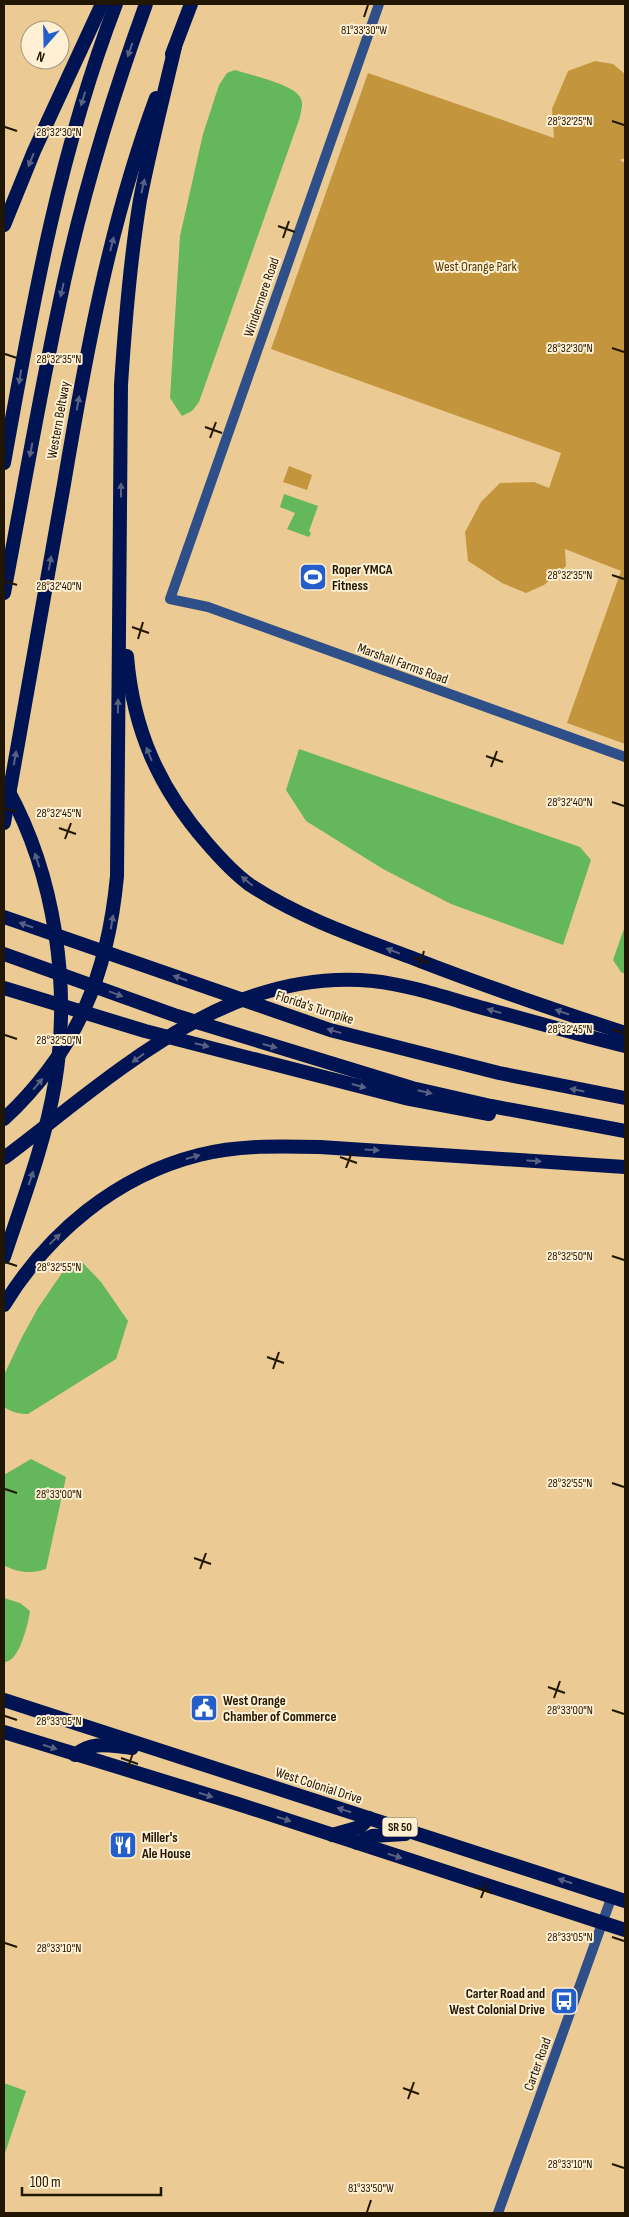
<svg xmlns="http://www.w3.org/2000/svg" width="629" height="2217" viewBox="0 0 629 2217" font-family="'Sofia Sans Condensed',sans-serif">
<style>
.green{fill:#c3963e}
.water{fill:#65b75b}
.lines{fill:none;stroke-linecap:round;stroke-linejoin:round}
.secondary{stroke:#2f4f88;stroke-width:10}
.highway{stroke:#001454;stroke-width:14}
.oneway{fill:#596180}
.ticks{fill:none;stroke:#211601;stroke-width:2}
.labels{text-anchor:middle;stroke-width:4;stroke-linejoin:round;paint-order:stroke}
.shield{fill:#ffefd3;stroke:#645740;stroke-width:1}
.shield-label{font-size:12px;font-weight:bold;fill:#211601}
.park-label{font-size:14px;fill:#503903;stroke:#ffefd3}
.street-label{font-size:14px;fill:#211601;stroke:#ffefd3}
.poi-label{font-size:14px;font-weight:bold;fill:#211601;stroke:#ffefd3;text-anchor:start}
.ticks-label{font-size:12px;text-anchor:middle;fill:#211601;stroke:#ffefd3;stroke-width:4;stroke-linejoin:round;paint-order:stroke}
</style>
<rect width="100%" height="100%" fill="#ebcb93"/>
<g class="green">
<polygon points="595,61 613,64 625,74 625,158 620,160 625,163 625,744 567,723 621,571 565,549 566,566 544,585 526,593 502,583 468,561 465,532 481,502 500,483 534,482 549,488 561,453 271,349 368,73 554,138 552,109 568,71"/>
<polygon points="289,466 312,475 307,490 283,482"/>
</g>
<g class="water">
<path d="M235,70C250,75 293,84 300,97C304,103 301,110 300,117L199,402L192,411L182,416L170,398L180,236L203,134L219,85L227,73Z"/>
<polygon points="284,494 318,506 309,531 311,533 309,537 287,529 295,513 280,507"/>
<polygon points="299,749 580,847 591,860 563,945 451,904 383,869 306,821 286,790"/>
<polygon points="625,926 625,974 621,972 613,960"/>
<path d="M81,1261L101,1282L128,1321L116,1359L28,1414C18,1414 12,1412 4,1407V1375L22,1337L38,1308L62,1273Z"/>
<path d="M31,1459L66,1477L46,1569C33,1574 16,1573 4,1565V1475Z"/>
<path d="M4,1598L20,1603L30,1611C28,1624 19,1663 4,1662Z"/>
<polygon points="4,2083 26,2091 4,2156"/>
</g>
<g class="lines">
<g class="secondary">
<polyline points="379,4 170,599 208,607 625,757"/>
<polyline points="498,2213 612,1896"/>
</g>
<g class="highway">
<polyline points="172,54 191,4"/>
<polyline points="4,225 34,151 102,4"/>
<path d="M4,463C32,307 59,152 116,4"/>
<path d="M4,593C22,499 38,404 58,310C79,206 110,103 146,4"/>
<path d="M127,656C133,730 159,788 207,843C219,857 235,874 250,885C300,918 359,938 415,959C484,986 555,1010 625,1033"/>
<path d="M4,823C24,710 44,597 64,484C86,353 110,222 156,98"/>
<polyline points="4,917 330,1030 499,1073 625,1098"/>
<polyline points="4,954 177,1016 412,1088 491,1106 625,1131"/>
<polyline points="4,988 145,1031 405,1098 489,1114"/>
<path d="M4,1119C77,1051 108,974 117,876L121,385C125,323 130,261 140,200C150,149 163,98 175,47"/>
<path d="M4,1158C112,1077 226,966 373,981C409,985 444,997 479,1007C528,1020 576,1034 625,1046"/>
<path d="M4,1257C23,1200 45,1143 55,1083C71,986 55,876 8,790"/>
<path d="M4,1305C48,1233 116,1176 199,1155C239,1145 279,1146 320,1147L625,1167"/>
<polyline points="4,1700 625,1901"/>
<polyline points="4,1732 238,1804 625,1930"/>
<path d="M75,1755C93,1740 110,1746 132,1748"/>
<polyline points="332,1835 360,1827 369,1818"/>
<polyline points="357,1843 372,1836 405,1834"/>
</g>
</g>
<defs><path id="oneway-solid" d="M-6-.8H1V-3.2L6.5 0L1 3.2V.8H-6Z" transform="scale(1.25)"/></defs>
<g class="oneway">
<use href="#oneway-solid" transform="translate(130 50) rotate(109)"/>
<use href="#oneway-solid" transform="translate(83 99) rotate(107)"/>
<use href="#oneway-solid" transform="translate(31 160) rotate(112)"/>
<use href="#oneway-solid" transform="translate(143 186) rotate(-77)"/>
<use href="#oneway-solid" transform="translate(112 244) rotate(-76)"/>
<use href="#oneway-solid" transform="translate(62 290) rotate(103)"/>
<use href="#oneway-solid" transform="translate(20 377) rotate(100)"/>
<use href="#oneway-solid" transform="translate(78 403) rotate(-80)"/>
<use href="#oneway-solid" transform="translate(31 450) rotate(101)"/>
<use href="#oneway-solid" transform="translate(121 490) rotate(-90)"/>
<use href="#oneway-solid" transform="translate(50 563) rotate(-80)"/>
<use href="#oneway-solid" transform="translate(118 706) rotate(-89)"/>
<use href="#oneway-solid" transform="translate(149 754) rotate(-112)"/>
<use href="#oneway-solid" transform="translate(15 758) rotate(-80)"/>
<use href="#oneway-solid" transform="translate(37 860) rotate(-108)"/>
<use href="#oneway-solid" transform="translate(247 881) rotate(-141)"/>
<use href="#oneway-solid" transform="translate(112 922) rotate(-80)"/>
<use href="#oneway-solid" transform="translate(26 925) rotate(-161)"/>
<use href="#oneway-solid" transform="translate(393 951) rotate(-159)"/>
<use href="#oneway-solid" transform="translate(180 978) rotate(-161)"/>
<use href="#oneway-solid" transform="translate(116 994) rotate(20)"/>
<use href="#oneway-solid" transform="translate(494 1011) rotate(-164)"/>
<use href="#oneway-solid" transform="translate(562 1012) rotate(-161)"/>
<use href="#oneway-solid" transform="translate(334 1031) rotate(-164)"/>
<use href="#oneway-solid" transform="translate(202 1045) rotate(14)"/>
<use href="#oneway-solid" transform="translate(270 1046) rotate(15)"/>
<use href="#oneway-solid" transform="translate(138 1058) rotate(144)"/>
<use href="#oneway-solid" transform="translate(38 1084) rotate(-49)"/>
<use href="#oneway-solid" transform="translate(359 1086) rotate(15)"/>
<use href="#oneway-solid" transform="translate(577 1090) rotate(-169)"/>
<use href="#oneway-solid" transform="translate(425 1092) rotate(13)"/>
<use href="#oneway-solid" transform="translate(372 1150) rotate(4)"/>
<use href="#oneway-solid" transform="translate(193 1157) rotate(-16)"/>
<use href="#oneway-solid" transform="translate(534 1161) rotate(4)"/>
<use href="#oneway-solid" transform="translate(31 1178) rotate(-71)"/>
<use href="#oneway-solid" transform="translate(55 1239) rotate(-44)"/>
<use href="#oneway-solid" transform="translate(50 1747) rotate(18)"/>
<use href="#oneway-solid" transform="translate(206 1795) rotate(17)"/>
<use href="#oneway-solid" transform="translate(344 1810) rotate(-162)"/>
<use href="#oneway-solid" transform="translate(284 1819) rotate(18)"/>
<use href="#oneway-solid" transform="translate(395 1856) rotate(18)"/>
<use href="#oneway-solid" transform="translate(565 1881) rotate(-162)"/>
</g>
<path class="ticks" d="M364,17L368,5M612,121L624,125M5,127L17,131M278,226L295,232M283,238L289,221M612,348L624,352M5,354L17,358M205,427L222,433M210,438L216,422M612,575L624,579M5,581L17,585M132,627L149,633M138,639L143,622M486,756L503,762M491,767L497,751M612,802L624,806M5,808L17,812M59,828L76,834M65,839L71,823M413,957L430,963M419,968L424,951M612,1029L624,1033M5,1035L17,1039M340,1157L357,1163M346,1168L352,1152M612,1256L624,1260M5,1262L17,1266M267,1357L284,1363M273,1369L279,1352M612,1483L624,1487M5,1489L17,1493M194,1558L211,1564M200,1569L206,1553M548,1687L565,1693M554,1698L560,1681M612,1710L624,1714M5,1716L17,1720M121,1758L138,1764M127,1770L133,1753M475,1887L492,1893M481,1898L487,1882M612,1937L624,1941M5,1943L17,1947M403,2088L419,2094M408,2099L414,2082M612,2164L624,2168M367,2212L371,2200"/>
<defs>
<g id="stadium-square" transform="scale(1.4375)"><rect x="-9" y="-9" width="18" height="18" rx="4" fill="#245ecb" stroke="#ffefd3"/><path d="M0-5a6.5 5 0 1 0 0 10a6.5 5 0 1 0 0-10ZM-3.5-1.8h7v3.6h-7Z" fill="#fff"/></g>
<g id="civic-square" transform="scale(1.4375)"><rect x="-9" y="-9" width="18" height="18" rx="4" fill="#245ecb" stroke="#ffefd3"/><path d="M-.6-6.5H3V-4.5H.6V-3L4-1V1h2V6H-6V1h2V-1L-.6-3ZM-1.2 2.5V6h2.4V2.5Z" fill="#fff"/></g>
<g id="restaurant-square" transform="scale(1.4375)"><rect x="-9" y="-9" width="18" height="18" rx="4" fill="#245ecb" stroke="#ffefd3"/><path d="M-5-6h1v4h1v-4h1v4h1v-4h1v5L-1.5 .5V6h-2V.5L-5-1ZM5-6V6H3V1.5H1.5Q1.5-4 5-6Z" fill="#fff"/></g>
<g id="bus-square" transform="scale(1.4375)"><rect x="-9" y="-9" width="18" height="18" rx="4" fill="#245ecb" stroke="#ffefd3"/><path d="M-5-6H5V4H4V6H2V4H-2V6H-4V4H-5ZM-3.5-4V0h7V-4ZM-3.5 1.2v1.5H-2V1.2ZM2 1.2v1.5H3.5V1.2Z" fill="#fff"/></g>
</defs>
<g fill-rule="evenodd">
<use href="#stadium-square" x="313" y="577"/>
<use href="#civic-square" x="204" y="1708"/>
<use href="#restaurant-square" x="123" y="1845"/>
<use href="#bus-square" x="564" y="2001"/>
</g>
<g class="labels">
<rect class="shield" x="382.5" y="1817.5" width="35" height="19" rx="4"/>
<g class="shield-label">
<text x="400" y="1831">SR 50</text>
</g>
<g class="park-label">
<text x="476" y="271">West Orange Park</text>
</g>
<g class="street-label">
<text transform="translate(261 297) rotate(-71)" y="5">Windermere Road</text>
<text transform="translate(58 420) rotate(-80)" y="5">Western Beltway</text>
<text transform="translate(403 663) rotate(20)" y="5">Marshall Farms Road</text>
<text transform="translate(315 1007) rotate(18)" y="5">Florida's Turnpike</text>
<text transform="translate(319 1785) rotate(18)" y="5">West Colonial Drive</text>
<text transform="translate(537 2064) rotate(-70)" y="5">Carter Road</text>
</g>
<g class="poi-label">
<text x="332" y="574">Roper YMCA<tspan x="332" dy="16">Fitness</tspan></text>
<text x="223" y="1705">West Orange<tspan x="223" dy="16">Chamber of Commerce</tspan></text>
<text x="142" y="1842">Miller's<tspan x="142" dy="16">Ale House</tspan></text>
<text x="545" y="1998" text-anchor="end">Carter Road and<tspan x="545" dy="16">West Colonial Drive</tspan></text>
</g>
</g>
<g class="ticks-label">
<text x="364" y="34">81°33'30"W</text>
<text x="570" y="125">28°32'25"N</text>
<text x="59" y="136">28°32'30"N</text>
<text x="570" y="352">28°32'30"N</text>
<text x="59" y="363">28°32'35"N</text>
<text x="570" y="579">28°32'35"N</text>
<text x="59" y="590">28°32'40"N</text>
<text x="570" y="806">28°32'40"N</text>
<text x="59" y="817">28°32'45"N</text>
<text x="570" y="1033">28°32'45"N</text>
<text x="59" y="1044">28°32'50"N</text>
<text x="570" y="1260">28°32'50"N</text>
<text x="59" y="1271">28°32'55"N</text>
<text x="570" y="1487">28°32'55"N</text>
<text x="59" y="1498">28°33'00"N</text>
<text x="570" y="1714">28°33'00"N</text>
<text x="59" y="1725">28°33'05"N</text>
<text x="570" y="1941">28°33'05"N</text>
<text x="59" y="1952">28°33'10"N</text>
<text x="570" y="2168">28°33'10"N</text>
<text x="371" y="2192">81°33'50"W</text>
</g>
<rect width="629" height="2217" fill="none" stroke="#211601" stroke-width="10"/>
<g transform="translate(45 45) rotate(200)"><circle r="24" fill="#ffefd3" stroke="#a6987f"/>
<path d="M0-4L9 19L0 12L-9 19Z" fill="#245ecb"/>
<text y="-8" font-size="14" font-weight="bold" text-anchor="middle" fill="#211601">N</text>
</g>
<path d="M22 2187v8h139v-8" fill="none" stroke="#211601" stroke-width="2.5"/>
<text x="30" y="2187" font-size="15" fill="#211601" stroke="#ffefd3" stroke-width="4" paint-order="stroke">100 m</text>
</svg>
